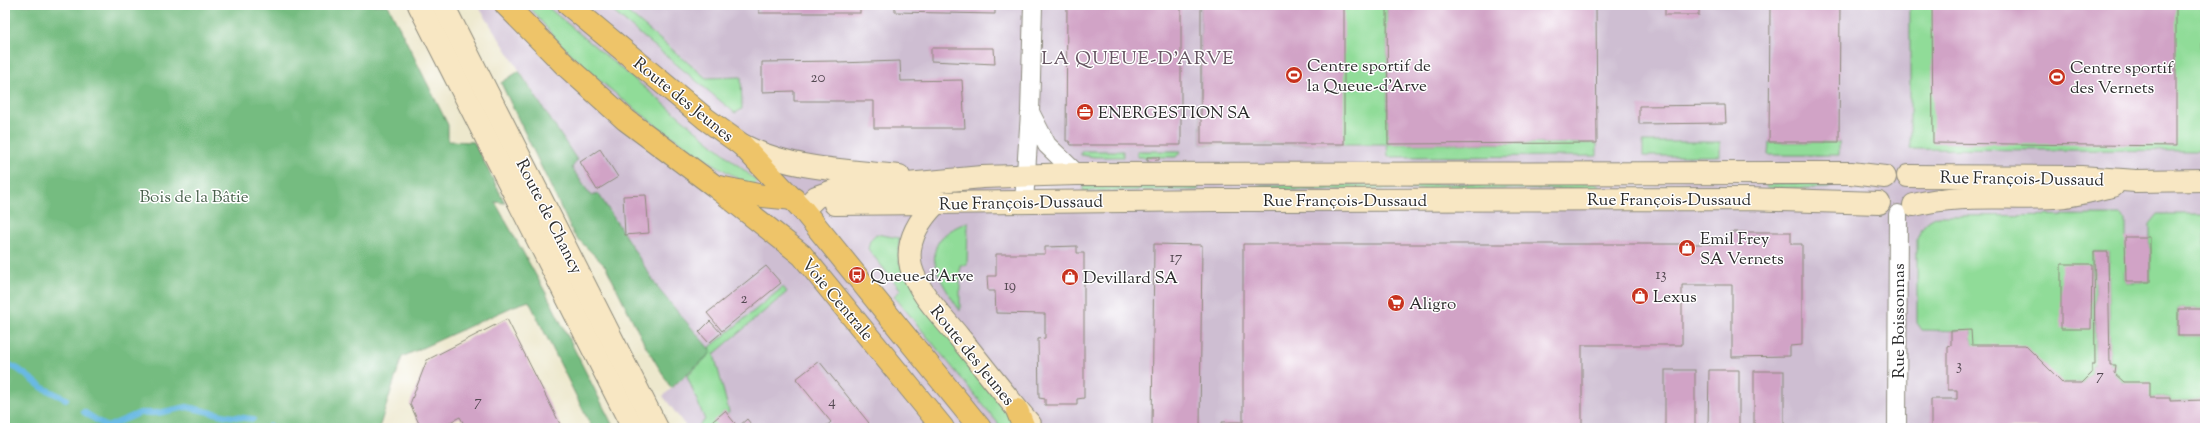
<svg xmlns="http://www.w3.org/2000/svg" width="2210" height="433" viewBox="0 0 2210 433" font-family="'Sorts Mill Goudy',serif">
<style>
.industrial{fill:#cebed2}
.green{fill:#90dc98;stroke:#5e8462}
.forest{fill:#74bc80;stroke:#507456}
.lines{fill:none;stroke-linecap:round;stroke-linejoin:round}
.stream{stroke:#69b9e3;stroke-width:6}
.building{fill:#d1a3c6}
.street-casing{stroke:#8c8a7c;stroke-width:20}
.secondary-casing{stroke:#8c8a7c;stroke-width:24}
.primary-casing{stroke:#8c8a7c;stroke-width:24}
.street{stroke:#fff;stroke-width:18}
.secondary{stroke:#f8e7c3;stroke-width:22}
.primary{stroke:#eec469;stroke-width:22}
.labels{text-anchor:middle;stroke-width:3;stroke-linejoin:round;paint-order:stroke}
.number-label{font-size:15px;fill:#544952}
.poi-label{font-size:17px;fill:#2b2b2b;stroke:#fff;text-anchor:start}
.street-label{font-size:17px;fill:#2b2b2b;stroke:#fff}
.park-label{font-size:17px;fill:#49604c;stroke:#fff}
.quarter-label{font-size:19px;letter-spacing:1px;fill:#655561;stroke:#fff}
</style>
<rect width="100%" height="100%" fill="#fff"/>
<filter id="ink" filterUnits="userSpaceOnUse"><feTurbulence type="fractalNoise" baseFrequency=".025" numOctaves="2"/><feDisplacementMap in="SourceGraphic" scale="8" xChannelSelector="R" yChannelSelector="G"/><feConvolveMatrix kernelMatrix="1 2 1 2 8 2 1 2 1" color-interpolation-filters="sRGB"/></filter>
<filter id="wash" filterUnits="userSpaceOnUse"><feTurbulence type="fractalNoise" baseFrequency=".012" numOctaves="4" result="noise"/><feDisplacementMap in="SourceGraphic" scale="16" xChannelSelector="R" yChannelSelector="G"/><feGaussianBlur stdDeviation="0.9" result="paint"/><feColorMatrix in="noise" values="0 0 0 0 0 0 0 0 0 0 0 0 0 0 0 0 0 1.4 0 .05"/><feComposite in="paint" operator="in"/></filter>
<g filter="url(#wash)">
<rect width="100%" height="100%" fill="#ede8cd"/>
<polygon class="industrial" points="485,5 1201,5 1201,144 1206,145 1388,144 1387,5 1910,5 1910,149 2205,151 2205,428 687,428 663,396 712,352 660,291 598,193 591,196 572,168 577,160 480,9"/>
<g class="green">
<path d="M528,5H545L757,181L753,187C682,147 615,99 557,40C547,29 538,17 528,5Z"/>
<polygon points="605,5 619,5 706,78 741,77 742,109 735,113"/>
<polygon points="1201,5 1387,5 1388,144 1597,143 1597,156 1388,157 1387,144 1201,144"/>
<polygon points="1910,5 2205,5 2205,151 1910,149"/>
<rect x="1643" y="142" width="77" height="14"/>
<polygon points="1769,142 1839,142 1839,155 1768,155"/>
<polygon points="1081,151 1123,151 1123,157 1094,157 1081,155"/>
<polygon points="1137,151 1181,151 1176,157 1137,157"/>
<polygon points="1830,182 1830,188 1767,188 1765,184"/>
<polygon points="1594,183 1598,184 1600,187 1597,189 1258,190 1257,188 1260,185"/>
<polygon points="1198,185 1198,190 1083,191 1083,186"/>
<path d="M2158,214H2205V309H2178V336H2205V400L2170,401V398H2150L2124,382L2114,373L2115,365H2110L2108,252H2094L2095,365H2092V373L2082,383H2063L1972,345L1971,331L1922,330L1917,323V239C1922,227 1925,221 1938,216L2121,215L2126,220V282H2150V224Z"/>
<path d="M968,222L967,265H960V311C937,276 913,242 968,222Z"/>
<polygon points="876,234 899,238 899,262 1003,406 1016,428 1002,428 894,296 901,290 868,249 870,240"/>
<polygon points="783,287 787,292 714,354 729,412 719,428 701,428 699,425 705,420 687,376 712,352 709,348"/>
</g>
<g class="forest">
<polygon points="5,5 388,5 448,125 448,141 474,142 505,203 495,202 547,295 614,428 592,428 529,301 514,306 402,357 379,428 5,428"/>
<polygon points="519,71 577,160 572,168 591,196 598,193 660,291 712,352 671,388 644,343 606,267 574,235 501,83"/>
</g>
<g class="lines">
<g class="stream">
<polyline points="5,363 18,369 43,388 66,399"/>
<polyline points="84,412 107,427 140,413 158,413 187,407 227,416 253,419"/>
<polyline points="270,426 271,428"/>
</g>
</g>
<g id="blocks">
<g class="building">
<rect x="759" y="5" width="101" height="8"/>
<polygon points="895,5 995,5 995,14 895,12"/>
<polygon points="1067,5 1181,5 1181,145 1071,145 1069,141 1066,141"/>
<rect x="1201" y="5" width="143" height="139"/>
<polygon points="1387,5 1596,5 1597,143 1388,144"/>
<rect x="1665" y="5" width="34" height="10"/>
<polygon points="1770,5 1840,5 1839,142 1769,142"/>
<polygon points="1932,5 2176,5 2176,146 1933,143"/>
<rect x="2202" y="36" width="3" height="13"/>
<polygon points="931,48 994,48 995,64 931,61"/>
<polygon points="838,61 838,63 900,61 901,81 962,80 965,128 874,128 874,101 794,101 794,91 762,92 762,62"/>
<polygon points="1725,105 1726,123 1639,124 1639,106"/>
<polygon points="600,149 618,177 597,190 580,162"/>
<polygon points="1147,157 1159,157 1159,160 1147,161"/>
<polygon points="646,195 649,233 625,235 623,196"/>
<polygon points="1730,232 1791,232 1791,244 1802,244 1802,345 1790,346 1790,356 1732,357 1732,285 1682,285 1682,345 1582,345 1582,428 1222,428 1222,422 1243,422 1243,244 1730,244"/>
<polygon points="2125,237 2150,237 2150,282 2126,282"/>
<polygon points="1154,244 1202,245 1200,428 1152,428"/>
<polygon points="1077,246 1077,253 1084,253 1084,398 1077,399 1077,405 1045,405 1045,399 1039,398 1038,339 1045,338 1045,314 996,313 995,291 988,291 987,276 996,276 996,254 1045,254 1045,247"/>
<polygon points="2094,252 2108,252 2110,365 2115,365 2114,373 2124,382 2150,382 2150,398 2170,398 2170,401 2205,400 2205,428 1931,428 1931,399 1957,399 1957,390 1948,390 1948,346 1951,345 1951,331 1971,330 1972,345 2025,345 2063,383 2082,383 2092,373 2092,365 2095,365"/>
<polygon points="2061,264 2092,264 2091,329 2061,329"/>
<polygon points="766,266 781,283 722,331 707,313"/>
<rect x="2178" y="309" width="27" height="27"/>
<polygon points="507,319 562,428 466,428 460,417 438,428 421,428 410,404 427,360"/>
<polygon points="710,321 721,333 709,343 699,332"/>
<polygon points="819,361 869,423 864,428 824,428 831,422 796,379"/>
<rect x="1665" y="370" width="30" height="58"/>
<polygon points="1709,370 1739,370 1739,428 1708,428"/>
<rect x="1754" y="371" width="30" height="57"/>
<polygon points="725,411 738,427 747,419 754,428 719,428 713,421"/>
</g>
</g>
</g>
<g filter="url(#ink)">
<use href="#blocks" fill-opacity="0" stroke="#8c8a7c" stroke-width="1"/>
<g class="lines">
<g class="street-casing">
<g id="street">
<polyline points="1031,114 1047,145 1077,174"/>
<polyline points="1024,202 1030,113 1033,5"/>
<polyline points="1897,428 1898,214"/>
</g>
</g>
<g class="secondary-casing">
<g id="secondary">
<polyline points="419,5 633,428"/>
<polyline points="443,5 657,428"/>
<path d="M742,145C791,170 846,170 899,176"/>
<polyline points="1908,176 2081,177 2136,181 2205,180"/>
<path d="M936,203C919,220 905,242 911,267C918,293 943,317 959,337C983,366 1005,396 1030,424"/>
<polyline points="835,204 1218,200 1747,199 1879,203"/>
<path d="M1914,205C1963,192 2015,201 2065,196C2081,194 2097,189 2113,186"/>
<polyline points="803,210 816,197 833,191 982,177 1077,174 1851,173 1885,177"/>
</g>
</g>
<g class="primary-casing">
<g id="primary">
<polyline points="506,5 565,65 626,120 716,187 802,255 943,428"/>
<polyline points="569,5 706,119 742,145 803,210 980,428"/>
<polyline points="719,187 763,196 794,199"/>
<polyline points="1017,410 1024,428"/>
</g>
</g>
<use href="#street" class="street"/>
<use href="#secondary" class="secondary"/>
<use href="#primary" class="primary"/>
</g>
</g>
<defs>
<g id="stadium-disc" transform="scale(0.9)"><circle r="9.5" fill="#c8321e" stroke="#fff"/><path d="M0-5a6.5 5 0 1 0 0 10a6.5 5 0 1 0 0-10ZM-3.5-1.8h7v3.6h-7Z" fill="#fff"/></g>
<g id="office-disc" transform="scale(0.9)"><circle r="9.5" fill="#c8321e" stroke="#fff"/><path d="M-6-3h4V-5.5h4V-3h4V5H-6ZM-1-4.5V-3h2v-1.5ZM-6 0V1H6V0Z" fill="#fff"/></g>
<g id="shop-disc" transform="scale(0.9)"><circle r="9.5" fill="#c8321e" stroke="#fff"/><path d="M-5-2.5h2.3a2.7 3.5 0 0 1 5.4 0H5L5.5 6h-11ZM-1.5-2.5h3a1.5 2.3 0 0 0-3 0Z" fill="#fff"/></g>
<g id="bus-disc" transform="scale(0.9)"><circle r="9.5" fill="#c8321e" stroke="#fff"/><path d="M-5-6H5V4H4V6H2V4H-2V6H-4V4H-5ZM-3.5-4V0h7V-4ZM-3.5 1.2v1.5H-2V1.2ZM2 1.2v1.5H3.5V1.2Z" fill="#fff"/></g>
<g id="supermarket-disc" transform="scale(0.9)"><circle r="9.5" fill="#c8321e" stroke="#fff"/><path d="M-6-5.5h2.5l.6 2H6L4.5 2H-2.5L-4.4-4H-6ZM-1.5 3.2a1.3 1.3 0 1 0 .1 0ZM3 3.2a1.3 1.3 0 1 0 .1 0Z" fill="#fff"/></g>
</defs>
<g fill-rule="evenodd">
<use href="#stadium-disc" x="1294" y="75"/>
<use href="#stadium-disc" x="2057" y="77"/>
<use href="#office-disc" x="1085" y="112"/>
<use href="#shop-disc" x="1687" y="248"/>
<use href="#bus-disc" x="857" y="275"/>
<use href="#shop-disc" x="1070" y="277"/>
<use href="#shop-disc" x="1640" y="296"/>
<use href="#supermarket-disc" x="1396" y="303"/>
</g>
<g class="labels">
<g class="number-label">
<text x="818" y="82">20</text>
<text x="1176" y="262">17</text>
<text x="1661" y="279">13</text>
<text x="1010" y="290">19</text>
<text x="744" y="303">2</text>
<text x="1959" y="370">3</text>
<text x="2100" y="380">7</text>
<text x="478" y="406">7</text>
<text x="832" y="406">4</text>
</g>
<g class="poi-label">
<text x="1307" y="71">Centre sportif de<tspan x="1307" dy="20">la Queue-d'Arve</tspan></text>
<text x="2070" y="73">Centre sportif<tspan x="2070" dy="20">des Vernets</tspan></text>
<text x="1098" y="118">ENERGESTION SA</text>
<text x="1700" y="244">Emil Frey<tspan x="1700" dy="20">SA Vernets</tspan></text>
<text x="870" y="281">Queue-d'Arve</text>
<text x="1083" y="283">Devillard SA</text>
<text x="1653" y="302">Lexus</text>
<text x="1409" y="309">Aligro</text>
</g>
<g class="street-label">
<text transform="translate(684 99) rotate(39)" y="6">Route des Jeunes</text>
<text transform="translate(2022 178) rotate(1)" y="6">Rue François-Dussaud</text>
<text x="1669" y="205">Rue François-Dussaud</text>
<text x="1345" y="206">Rue François-Dussaud</text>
<text transform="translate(1021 202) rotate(-1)" y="6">Rue François-Dussaud</text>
<text transform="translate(550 216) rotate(63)" y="6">Route de Chancy</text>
<text transform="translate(838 299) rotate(50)" y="6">Voie Centrale</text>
<text transform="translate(1898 321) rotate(-90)" y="6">Rue Boissonnas</text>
<text transform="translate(973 355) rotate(51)" y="6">Route des Jeunes</text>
</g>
<g class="park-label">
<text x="194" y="202">Bois de la Bâtie</text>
</g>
<g class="quarter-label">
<text x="1138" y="64">LA QUEUE-D'ARVE</text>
</g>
</g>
<rect width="2210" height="433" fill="none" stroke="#fff" stroke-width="20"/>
</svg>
